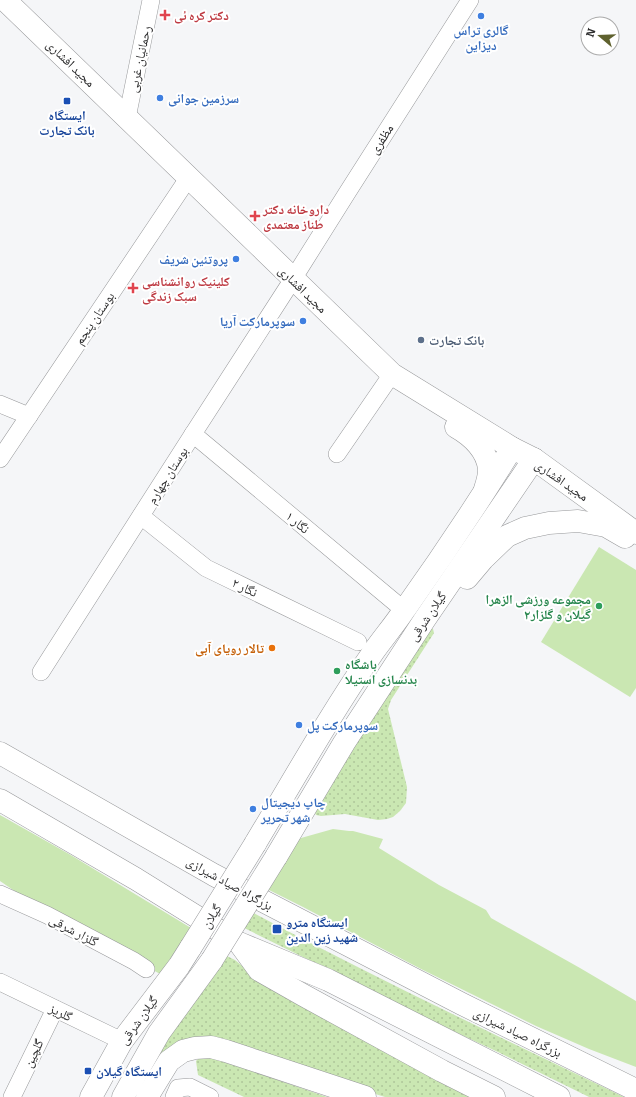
<svg xmlns="http://www.w3.org/2000/svg" width="636" height="1097" viewBox="0 0 636 1097" font-family="Bitter,'Noto Naskh Arabic',serif">
<style>
.green{fill:#cae7b2}
.garden{fill:url(#garden-dots)}
.lines{fill:none;stroke-linecap:round;stroke-linejoin:round}
.street-casing{stroke:#97989a;stroke-width:18}
.secondary-casing{stroke:#97989a;stroke-width:23}
.highway-casing{stroke:#97989a;stroke-width:23}
.street{stroke:#fff;stroke-width:17}
.secondary{stroke:#fff;stroke-width:22}
.highway{stroke:#fff;stroke-width:22}
.secondary-bridge-casing{stroke:#97989a;stroke-width:23;stroke-linecap:butt}
.secondary-bridge{stroke:#fff;stroke-width:22}
.health-dot{fill:#e0444e;stroke:#fff;stroke-width:1.5}
.shop-dot{fill:#3f7fe0;stroke:#fff;stroke-width:1.5}
.transit-dot{fill:#1a4fb4;stroke:#fff;stroke-width:1.5}
.service-dot{fill:#5c6f8a;stroke:#fff;stroke-width:1.5}
.leisure-dot{fill:#2e9e5b;stroke:#fff;stroke-width:1.5}
.food-dot{fill:#e8710a;stroke:#fff;stroke-width:1.5}
.labels{text-anchor:middle;stroke-width:4;stroke-linejoin:round;paint-order:stroke}
.health-label{font-size:13px;font-weight:bold;fill:#be3a42;stroke:#fff;text-anchor:start}
.shop-label{font-size:13px;font-weight:bold;fill:#366cbe;stroke:#fff;text-anchor:start}
.street-label{font-size:13px;fill:#2c2c2d;stroke:#fff}
.transit-label{font-size:13px;font-weight:bold;fill:#164399;stroke:#fff;text-anchor:start}
.service-label{font-size:13px;font-weight:bold;fill:#4e5e75;stroke:#fff;text-anchor:start}
.leisure-label{font-size:13px;font-weight:bold;fill:#27864d;stroke:#fff;text-anchor:end}
.food-label{font-size:13px;font-weight:bold;fill:#c56008;stroke:#fff;text-anchor:end}
</style>
<defs>
<pattern id="garden-dots" width="8" height="8" patternUnits="userSpaceOnUse"><rect width="8" height="8" fill="#cae7b2"/><path d="M2 2h.1M6 6h.1" fill="none" stroke="#aec699" stroke-width="1.8" stroke-linecap="round"/></pattern>
</defs>
<rect width="100%" height="100%" fill="#f5f6f8"/>
<g class="green">
<polygon points="599,547 636,570 636,688 630,697 541,642"/>
<polygon points="0,815 69,854 191,928 160,974 16,892 0,881"/>
<polygon points="333,829 349,831 353,831 383,839 379,848 439,885 486,910 491,918 580,968 636,1001 636,1067 589,1049 536,1026 421,969 303,907 261,886 289,849 301,838"/>
</g>
<g class="garden">
<polygon points="431,628 433,629 434,633 391,700 388,709 407,787 406,803 400,811 393,817 387,819 378,820 345,814 321,816 316,815 314,811 316,801"/>
<path d="M248,910C371,976 498,1036 624,1097H589L500,1053L383,998L333,970L309,960L238,925Z"/>
<polygon points="221,953 235,960 246,969 482,1097 385,1097 208,1042 141,1097 131,1097"/>
<polygon points="203,1054 327,1097 244,1097 198,1075 196,1061"/>
</g>
<g class="lines">
<g class="street-casing">
<g id="street">
<polyline points="127,118 151,0"/>
<polyline points="0,404 29,416"/>
<polyline points="193,434 404,610"/>
<polyline points="337,454 392,374"/>
<polyline points="0,459 189,177"/>
<polyline points="141,516 206,568 358,642"/>
<polyline points="41,672 193,434 293,279 347,193 470,0"/>
<polyline points="0,894 47,915 134,961 146,969"/>
<polyline points="0,982 122,1041"/>
<polyline points="12,1097 55,1009"/>
<polyline points="174,1097 178,1088 190,1087 210,1097"/>
</g>
</g>
<g class="secondary-casing">
<g id="secondary">
<polyline points="5,0 392,374 512,448 534,459 636,533"/>
<path d="M456,427C472,436 488,451 489,470C489,476 487,483 485,489"/>
<polyline points="467,578 483,559 507,536 525,528 549,523 578,521 606,526 625,537"/>
<path d="M255,844C294,779 331,713 374,651C384,637 395,624 405,609C442,557 478,503 512,448"/>
<polyline points="276,857 344,743 425,619 534,459"/>
<polyline points="91,1097 122,1041 179,966 191,947"/>
<polyline points="123,1097 137,1072 159,1033 212,960"/>
<polyline points="147,1097 169,1061 183,1051 195,1048 211,1047 226,1051 365,1097"/>
</g>
</g>
<g class="highway-casing">
<g id="highway">
<polyline points="0,753 214,875 263,901 462,1004 636,1090"/>
<polyline points="0,800 136,879 239,943 328,980 559,1097"/>
<polyline points="240,944 259,970 303,995 442,1071 494,1097"/>
</g>
</g>
<use href="#street" class="street"/>
<use href="#secondary" class="secondary"/>
<use href="#highway" class="highway"/>
<g class="secondary-bridge-casing">
<g id="secondary-bridge">
<polyline points="191,947 255,844"/>
<polyline points="212,960 276,857"/>
</g>
</g>
<use href="#secondary-bridge" class="secondary-bridge"/>
</g>
<g class="health-dot">
<path d="M163 9h4v4h4v4h-4v4h-4v-4h-4v-4h4z"/>
<path d="M253 210h4v4h4v4h-4v4h-4v-4h-4v-4h4z"/>
<path d="M131 282h4v4h4v4h-4v4h-4v-4h-4v-4h4z"/>
</g>
<g class="shop-dot">
<circle cx="481" cy="16" r="4"/>
<circle cx="160" cy="98" r="4"/>
<circle cx="236" cy="259" r="4"/>
<circle cx="303" cy="321" r="4"/>
<circle cx="299" cy="725" r="4"/>
<circle cx="253" cy="809" r="4"/>
</g>
<g class="transit-dot">
<rect x="63" y="97" width="8" height="8" rx="2"/>
<rect x="272" y="924" width="10" height="10" rx="2"/>
<rect x="84" y="1067" width="8" height="8" rx="2"/>
</g>
<circle class="service-dot" cx="421" cy="340" r="4"/>
<g class="leisure-dot">
<circle cx="599" cy="606" r="4"/>
<circle cx="337" cy="671" r="4"/>
</g>
<circle class="food-dot" cx="272" cy="648" r="4"/>
<g class="labels">
<g class="health-label">
<text x="174" y="20">دکتر کره ئی</text>
<text x="263" y="214">داروخانه دکتر<tspan x="263" dy="15">طناز معتمدی</tspan></text>
<text x="142" y="286">کلینیک روانشناسی<tspan x="142" dy="15">سبک زندگی</tspan></text>
</g>
<g class="shop-label">
<text x="481" y="35" text-anchor="middle">گالری تراس<tspan x="481" dy="15">دیزاین</tspan></text>
<text x="168" y="103">سرزمین جوانی</text>
<text x="228" y="264" text-anchor="end">پروتئین شریف</text>
<text x="295" y="326" text-anchor="end">سوپرمارکت آریا</text>
<text x="307" y="730">سوپرمارکت پل</text>
<text x="261" y="807">چاپ دیجیتال<tspan x="261" dy="15">شهر تحریر</tspan></text>
</g>
<g class="street-label">
<text transform="translate(139 59) rotate(-78)" y="5">رحمانیان غربی</text>
<text transform="translate(71 63) rotate(44)" y="5">مجید افشاری</text>
<text transform="translate(381 139) rotate(-57)" y="5">مظفری</text>
<text transform="translate(303 289) rotate(44)" y="5">مجید افشاری</text>
<text transform="translate(94 318) rotate(-56)" y="5">بوستان پنجم</text>
<text transform="translate(167 475) rotate(-58)" y="5">بوستان چهارم</text>
<text transform="translate(562 480) rotate(35)" y="5">مجید افشاری</text>
<text transform="translate(298 522) rotate(40)" y="5">نگار ۱</text>
<text transform="translate(245 587) rotate(26)" y="5">نگار ۲</text>
<text transform="translate(427 616) rotate(-56)" y="5">گیلان شرقی</text>
<text transform="translate(230 883) rotate(29)" y="5">بزرگراه صیاد شیرازی</text>
<text transform="translate(211 916) rotate(-58)" y="5">گیلان</text>
<text transform="translate(74 930) rotate(28)" y="5">گلزار شرقی</text>
<text transform="translate(61 1012) rotate(26)" y="5">گلریز</text>
<text transform="translate(138 1020) rotate(-54)" y="5">گیلان شرقی</text>
<text transform="translate(518 1032) rotate(26)" y="5">بزرگراه صیاد شیرازی</text>
<text transform="translate(33 1053) rotate(-64)" y="5">گلچین</text>
</g>
<g class="transit-label">
<text x="67" y="120" text-anchor="middle">ایستگاه<tspan x="67" dy="15">بانک تجارت</tspan></text>
<text x="286" y="927">ایستگاه مترو<tspan x="286" dy="15">شهید زین الدین</tspan></text>
<text x="96" y="1076">ایستگاه گیلان</text>
</g>
<g class="service-label">
<text x="429" y="345">بانک تجارت</text>
</g>
<g class="leisure-label">
<text x="591" y="604">مجموعه ورزشی الزهرا<tspan x="591" dy="15">گیلان و گلزار۲</tspan></text>
<text x="345" y="669" text-anchor="start">باشگاه<tspan x="345" dy="15">بدنسازی استیلا</tspan></text>
</g>
<g class="food-label">
<text x="264" y="653">تالار رویای آبی</text>
</g>
</g>
<g transform="translate(600 36) rotate(289)"><circle r="19" fill="#ffffff" stroke="#ababab"/>
<path d="M0-3L7 15L0 10L-7 15Z" fill="#5f612e"/>
<text y="-6" font-size="11" font-weight="bold" text-anchor="middle" fill="#2c2c2d">N</text>
</g>
</svg>
